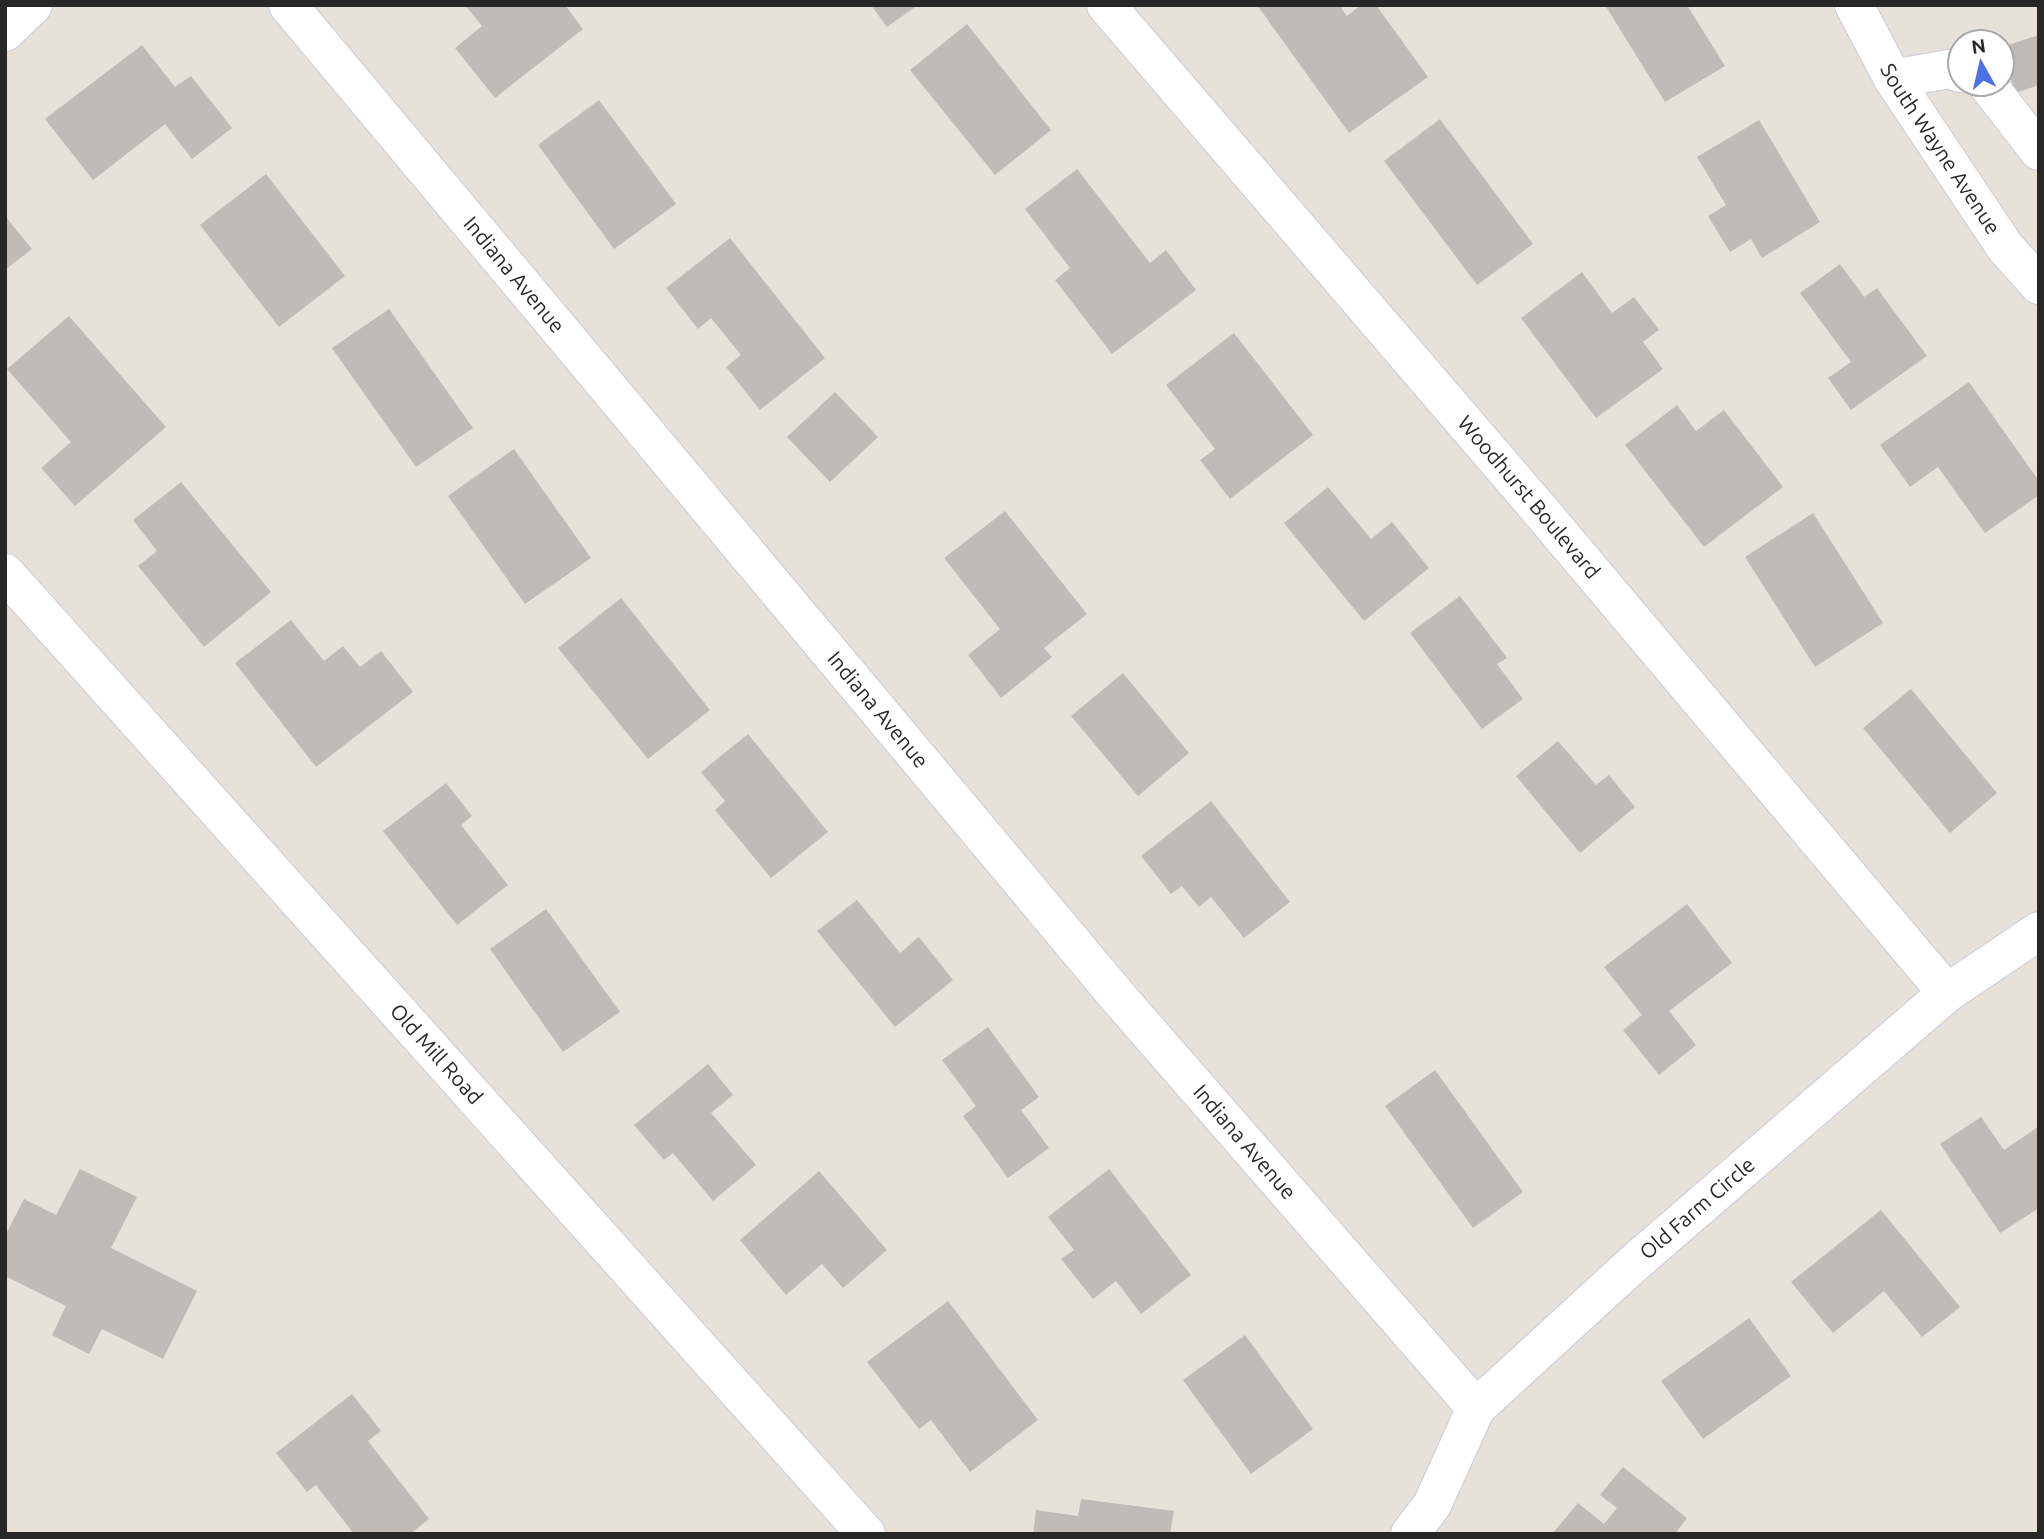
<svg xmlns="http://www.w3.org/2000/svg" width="2044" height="1539" viewBox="0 0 2044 1539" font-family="Ubuntu,sans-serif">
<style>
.building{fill:#c1bbb7}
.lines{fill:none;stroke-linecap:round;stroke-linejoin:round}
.minor-casing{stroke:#c9ccd8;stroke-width:40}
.minor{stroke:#fff;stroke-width:38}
.labels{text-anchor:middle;stroke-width:7;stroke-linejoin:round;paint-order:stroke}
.street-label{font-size:21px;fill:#272727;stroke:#fff}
</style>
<rect width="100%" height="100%" fill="#e8e1da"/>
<g class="building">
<polygon points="465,5 565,5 583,29 495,98 455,48 482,26"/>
<polygon points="871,5 918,5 887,27"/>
<polygon points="1257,5 1339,5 1347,16 1361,5 1376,5 1428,77 1349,133"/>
<polygon points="1605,5 1687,5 1725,66 1665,102"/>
<polygon points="967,24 1051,130 995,175 910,70"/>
<polygon points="2039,35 2039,85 2015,93 2002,47"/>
<polygon points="142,45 175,87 191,76 232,128 192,159 165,124 93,180 45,119"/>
<polygon points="599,100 676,204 614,249 538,145"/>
<polygon points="1440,119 1533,244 1477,285 1384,161"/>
<polygon points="1759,120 1820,222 1762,258 1751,239 1730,252 1708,216 1726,205 1697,157"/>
<polygon points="1077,169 1150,263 1166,250 1196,290 1112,354 1055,280 1070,268 1025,209"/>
<polygon points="266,174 345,276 279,327 200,225"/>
<polygon points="5,216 32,249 5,270"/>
<polygon points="730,238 825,358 760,410 726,367 741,355 711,318 698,329 666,288"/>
<polygon points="1840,264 1864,297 1877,288 1927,356 1851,410 1828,378 1851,362 1800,293"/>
<polygon points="1582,272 1612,313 1634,297 1659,330 1643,342 1663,369 1596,418 1521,318"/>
<polygon points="389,309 473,428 416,467 332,348"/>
<polygon points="69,316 166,427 75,506 41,468 71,442 7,369"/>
<polygon points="1234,333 1313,435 1230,499 1200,460 1215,449 1166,385"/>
<polygon points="1969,382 2039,481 2039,495 1985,533 1938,467 1910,487 1880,445"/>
<polygon points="835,392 878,437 830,482 787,437"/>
<polygon points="1677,405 1696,431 1724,410 1783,487 1704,547 1625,445"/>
<polygon points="514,449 591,558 525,604 448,496"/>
<polygon points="181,482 271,592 204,647 138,566 157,551 133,520"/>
<polygon points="1328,487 1371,539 1392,522 1429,568 1364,621 1284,523"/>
<polygon points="1005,511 1087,614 1044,648 1052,657 1001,698 968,655 1000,629 944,558"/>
<polygon points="1813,513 1883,623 1815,667 1745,557"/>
<polygon points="1460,596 1507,658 1497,664 1523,699 1482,729 1410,633"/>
<polygon points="621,598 710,710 648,759 558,648"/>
<polygon points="291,620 324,661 343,646 360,667 381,651 413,692 316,767 235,663"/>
<polygon points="1123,673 1189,753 1138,796 1071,716"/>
<polygon points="1911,689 1997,793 1950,833 1863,728"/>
<polygon points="748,734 828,832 771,878 715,810 725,801 701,772"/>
<polygon points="1558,741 1596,785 1609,775 1635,807 1580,853 1516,776"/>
<polygon points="446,783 472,816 461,825 508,885 457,925 383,831"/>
<polygon points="1211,801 1290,902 1244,938 1211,897 1199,907 1182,886 1171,894 1141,856"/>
<polygon points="857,900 900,953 919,937 953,980 895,1027 817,931"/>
<polygon points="1687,904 1732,963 1669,1011 1696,1045 1659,1075 1623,1030 1642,1015 1604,967"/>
<polygon points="546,909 620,1012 563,1052 490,949"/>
<polygon points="988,1027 1039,1097 1021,1110 1049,1148 1008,1178 963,1116 976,1106 942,1060"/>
<polygon points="708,1064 733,1095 711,1113 756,1165 713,1201 673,1153 664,1160 634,1125"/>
<polygon points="1435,1070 1523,1192 1473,1228 1385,1106"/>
<polygon points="1981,1117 2004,1150 2039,1126 2039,1208 2000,1233 1940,1144"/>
<polygon points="80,1169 137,1197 111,1248 197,1291 163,1359 102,1329 89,1354 52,1335 66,1306 5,1276 5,1236 24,1199 56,1215"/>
<polygon points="1109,1169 1191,1275 1141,1314 1116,1281 1093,1299 1061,1259 1074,1250 1048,1217"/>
<polygon points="819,1171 887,1250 843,1288 822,1264 786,1295 740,1240"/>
<polygon points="1881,1210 1960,1307 1922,1337 1884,1291 1833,1333 1791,1282"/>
<polygon points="948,1301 1038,1420 970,1472 931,1420 919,1429 867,1362"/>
<polygon points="1749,1318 1791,1376 1703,1439 1661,1381"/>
<polygon points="1245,1335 1313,1429 1251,1474 1183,1380"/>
<polygon points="352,1394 381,1431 368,1441 429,1519 410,1534 354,1534 316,1485 307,1492 276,1453"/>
<polygon points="1623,1467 1687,1518 1675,1534 1552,1534 1578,1503 1604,1524 1617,1508 1600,1495"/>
<polygon points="1081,1499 1174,1511 1170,1534 1033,1534 1036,1510 1078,1516"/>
</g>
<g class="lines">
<g class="minor-casing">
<g id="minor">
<path id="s1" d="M288,5L1118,997L1476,1408"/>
<path id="s2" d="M1106,5L1539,509L1947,993"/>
<path id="s3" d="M1854,5L1893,79L2005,247L2039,285"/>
<polyline points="5,32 33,5"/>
<polyline points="1893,79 1949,69 1960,73"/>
<polyline points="1987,84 2039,151"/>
<path id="s4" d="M5,573L866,1534"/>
<path id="s5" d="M1410,1534L1432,1505L1476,1408L1632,1265L1947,993L2039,931"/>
</g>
</g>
<use href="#minor" class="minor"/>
</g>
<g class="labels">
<g class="street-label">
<text dy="7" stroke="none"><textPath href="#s3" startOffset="168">South Wayne Avenue</textPath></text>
<text dy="7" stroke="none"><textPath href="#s1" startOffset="352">Indiana Avenue</textPath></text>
<text dy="7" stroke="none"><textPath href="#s2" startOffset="649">Woodhurst Boulevard</textPath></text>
<text dy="7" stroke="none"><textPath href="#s1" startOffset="919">Indiana Avenue</textPath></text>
<text dy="7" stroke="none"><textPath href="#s4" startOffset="646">Old Mill Road</textPath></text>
<text dy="7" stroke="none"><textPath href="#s1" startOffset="1486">Indiana Avenue</textPath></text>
<text dy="7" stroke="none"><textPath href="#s5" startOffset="441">Old Farm Circle</textPath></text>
</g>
</g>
<rect width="2044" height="1539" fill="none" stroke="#272727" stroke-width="14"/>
<g transform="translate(1981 63) rotate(352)"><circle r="33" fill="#ffffff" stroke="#a9a9a9" stroke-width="2"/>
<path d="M0-5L12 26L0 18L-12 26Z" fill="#4c71e4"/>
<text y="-10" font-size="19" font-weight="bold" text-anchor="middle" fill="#272727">N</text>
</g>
</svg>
